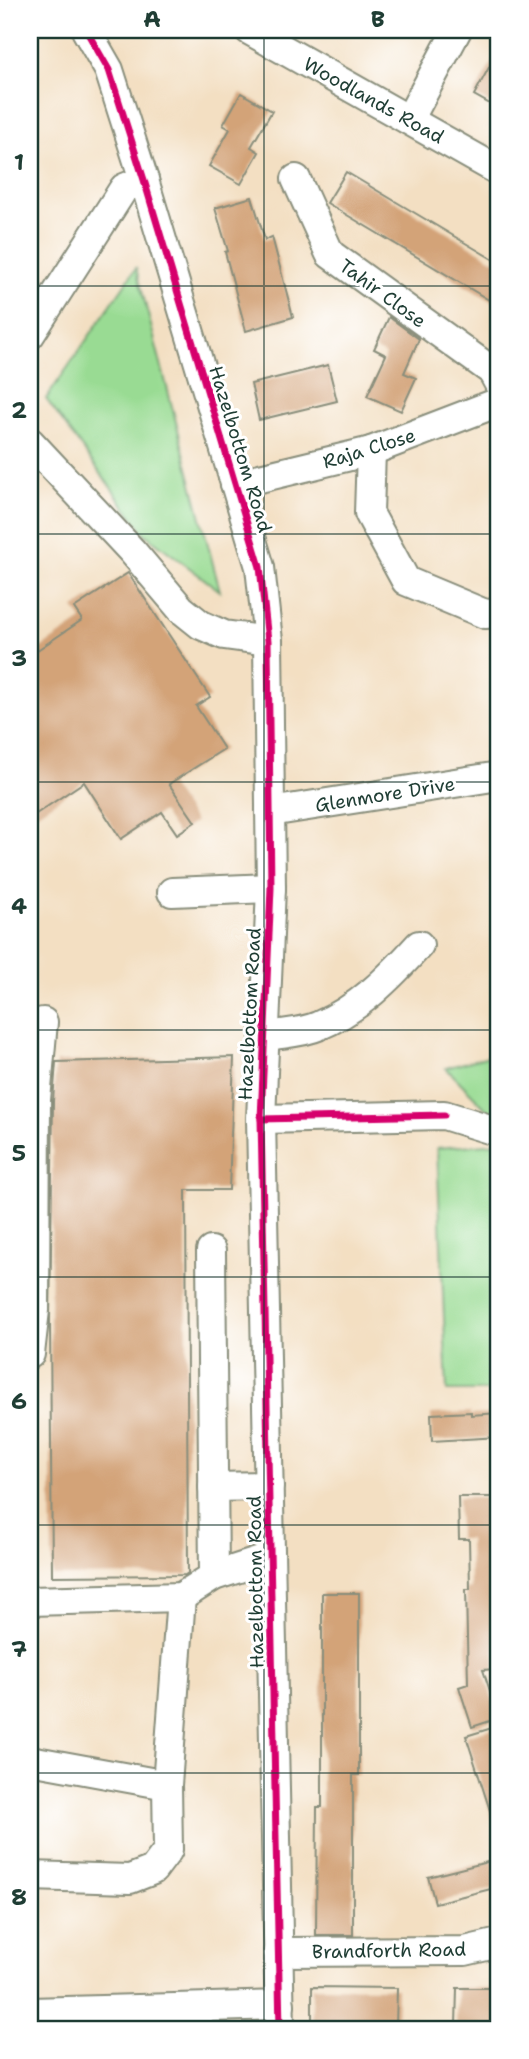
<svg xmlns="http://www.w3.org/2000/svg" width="529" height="2059" viewBox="0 0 529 2059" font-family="'Shantell Sans',sans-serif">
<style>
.green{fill:#99db93;stroke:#5c8c64;stroke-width:2}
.building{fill:#d3a378}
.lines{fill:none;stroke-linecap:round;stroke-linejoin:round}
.minor-casing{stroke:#898e7b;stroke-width:32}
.minor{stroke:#fff;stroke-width:28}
.cycleway-casing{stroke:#fff;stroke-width:11}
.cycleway{stroke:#d6006c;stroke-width:7}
.grid{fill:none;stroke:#1f3d34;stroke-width:2;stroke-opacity:0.55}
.labels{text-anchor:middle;stroke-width:6;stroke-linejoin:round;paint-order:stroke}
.street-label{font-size:19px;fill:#1f3d34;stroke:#fff}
.neatline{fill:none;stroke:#1f3d34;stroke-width:2.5}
.grid-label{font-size:23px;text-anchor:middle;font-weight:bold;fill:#1f3d34}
</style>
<rect width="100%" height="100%" fill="#fff"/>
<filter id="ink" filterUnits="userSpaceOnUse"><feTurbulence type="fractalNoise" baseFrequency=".0143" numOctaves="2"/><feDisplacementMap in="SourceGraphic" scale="14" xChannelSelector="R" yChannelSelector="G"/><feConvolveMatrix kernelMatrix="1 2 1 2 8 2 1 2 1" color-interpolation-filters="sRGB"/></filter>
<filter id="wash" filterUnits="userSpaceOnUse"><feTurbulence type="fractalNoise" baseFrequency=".00686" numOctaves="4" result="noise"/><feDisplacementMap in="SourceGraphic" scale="28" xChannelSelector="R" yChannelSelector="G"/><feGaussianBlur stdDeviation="1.57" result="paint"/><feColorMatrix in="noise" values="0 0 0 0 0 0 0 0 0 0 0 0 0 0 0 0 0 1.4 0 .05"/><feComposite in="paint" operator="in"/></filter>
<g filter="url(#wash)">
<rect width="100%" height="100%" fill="#f3dfc2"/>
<g class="green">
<polygon points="136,268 220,591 145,534 46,399"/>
<polygon points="499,1053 499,1122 446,1068"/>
<polygon points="499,1143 499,1391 447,1391 437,1148"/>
</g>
<g id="blocks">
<g class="building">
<polygon points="499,49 499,109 474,95"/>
<polygon points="241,93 272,111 251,147 259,152 241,184 209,166 230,129 223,125"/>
<polygon points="346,172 499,263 499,306 327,203"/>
<polygon points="252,197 265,240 272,237 293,317 246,331 225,252 228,251 215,208"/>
<polygon points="389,317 419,339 404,373 416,378 401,411 367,396 386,355 374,349"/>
<polygon points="328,365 337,401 259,420 251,384"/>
<polygon points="128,573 210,697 196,706 224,749 169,784 195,822 177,834 162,812 121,839 84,782 30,818 30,655 82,620 74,608"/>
<polygon points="234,1057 229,1190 186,1190 188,1573 185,1575 52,1576 50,1321 53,1101 56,1062"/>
<polygon points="471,1412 471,1415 499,1413 499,1437 432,1441 431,1414"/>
<polygon points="458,1497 493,1497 493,1541 497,1540 498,1582 494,1582 495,1669 483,1670 499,1718 472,1727 459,1687 468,1684 466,1589 470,1589 469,1539 459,1539"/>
<polygon points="322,1593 359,1593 359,1775 353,1775 353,1935 316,1935 317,1807 322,1807"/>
<polygon points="492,1728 499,1749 499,1825 495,1826 466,1736"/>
<polygon points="499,1859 499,1887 435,1903 428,1877"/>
<polygon points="312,1987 397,1988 396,2027 381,2026 381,2029 312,2029"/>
<polygon points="457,1988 499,1988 499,2029 471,2029 471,2026 456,2026"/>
</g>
</g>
</g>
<g filter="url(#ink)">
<use href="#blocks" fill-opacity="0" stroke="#898e7b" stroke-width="2"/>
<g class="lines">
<g class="minor-casing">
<g id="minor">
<polyline points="86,30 109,70 144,180 260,567 268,641 271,888 261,1119 280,2029"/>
<polyline points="249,30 499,171"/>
<polyline points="409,120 457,30"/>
<polyline points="296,179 330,254 492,371 499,384"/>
<polyline points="30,335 124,188 144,180"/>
<polyline points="30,442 132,551 181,609 201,625 224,635 268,641"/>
<polyline points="371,451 369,513 406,581 485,614 499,613"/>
<polyline points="235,484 371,451 499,402"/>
<polyline points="270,812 499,776"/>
<polyline points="172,892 271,888"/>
<polyline points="30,1025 43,1022 36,1100 35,1310 30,1354"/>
<path d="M264,1037C281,1033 302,1033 318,1026C358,1010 390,977 419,945"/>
<polyline points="261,1119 444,1115 499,1132"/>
<polyline points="211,1251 214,1576"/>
<polyline points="213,1487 269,1486"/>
<polyline points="30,1601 181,1597 214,1576 270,1558"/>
<polyline points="30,1760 167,1785"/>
<polyline points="30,1876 130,1879 153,1870 168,1850 167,1785 181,1597"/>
<polyline points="278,1952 465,1951 499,1943"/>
<polyline points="30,2012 280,2005"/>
</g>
</g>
<use href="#minor" class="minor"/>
<g class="cycleway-casing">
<g id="cycleway">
<polyline points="86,30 109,70 144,180 260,567 268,641 271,888 261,1119 280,2029"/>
<polyline points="261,1119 444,1115"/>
</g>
</g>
<use href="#cycleway" class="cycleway"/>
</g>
</g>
<path class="grid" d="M264,30V2029M30,286H499M30,534H499M30,782H499M30,1030H499M30,1277H499M30,1525H499M30,1773H499"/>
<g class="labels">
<g class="street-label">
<text transform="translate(374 100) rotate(29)" y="7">Woodlands Road</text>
<text transform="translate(383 293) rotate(36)" y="7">Tahir Close</text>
<text transform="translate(369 448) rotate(-17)" y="7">Raja Close</text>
<text transform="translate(241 449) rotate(73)" y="7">Hazelbottom Road</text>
<text transform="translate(385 794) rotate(-9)" y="7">Glenmore Drive</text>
<text transform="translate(249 1014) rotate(-87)" y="7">Hazelbottom Road</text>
<text transform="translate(255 1582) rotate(-91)" y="7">Hazelbottom Road</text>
<text transform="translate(389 1950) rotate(-1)" y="7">Brandforth Road</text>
</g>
</g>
<rect width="529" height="2059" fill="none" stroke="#fff" stroke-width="77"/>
<rect x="38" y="38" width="452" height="1983" class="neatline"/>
<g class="grid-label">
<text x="152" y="27">A</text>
<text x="378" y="27">B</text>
<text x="19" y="170">1</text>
<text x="19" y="418">2</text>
<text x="19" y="666">3</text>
<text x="19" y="914">4</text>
<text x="19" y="1161">5</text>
<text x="19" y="1409">6</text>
<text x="19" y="1657">7</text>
<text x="19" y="1905">8</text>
</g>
</svg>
